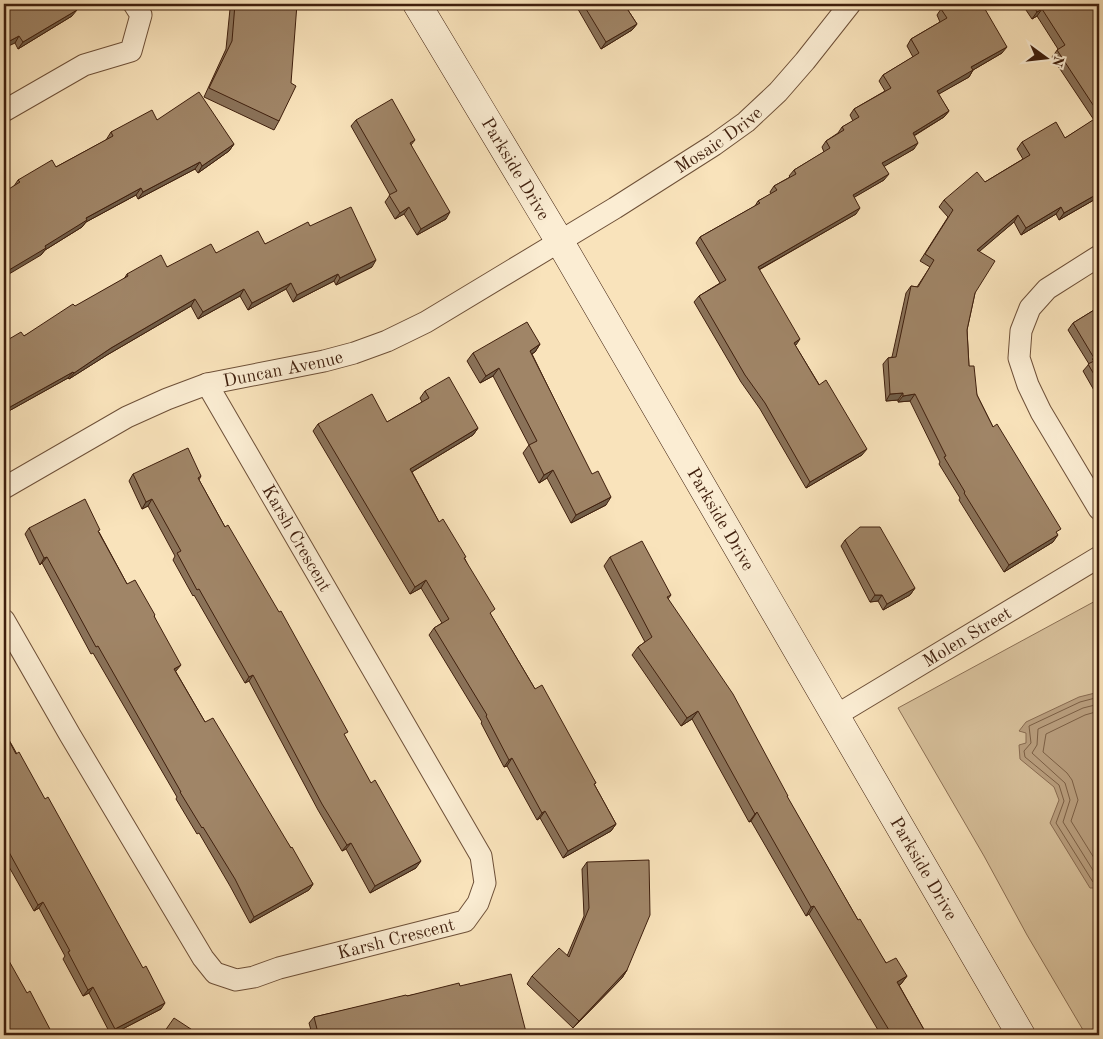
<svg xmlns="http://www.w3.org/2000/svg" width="1103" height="1039" viewBox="0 0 1103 1039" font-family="'Old Standard TT',serif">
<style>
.green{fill:#d9c29d;stroke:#8c7055}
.water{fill:#baa080;stroke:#896c52}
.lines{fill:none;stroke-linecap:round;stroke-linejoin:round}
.shore{stroke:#7c6046;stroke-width:1}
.street-casing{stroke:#6e5038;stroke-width:23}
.secondary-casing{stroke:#3f1f0d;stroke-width:29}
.street{stroke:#fbedd3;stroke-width:21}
.secondary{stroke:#fbedd3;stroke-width:28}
.wall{fill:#8a7259;stroke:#3f1f0d}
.shaded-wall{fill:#705d48;stroke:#3f1f0d}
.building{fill:#a08567;stroke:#3f1f0d}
.labels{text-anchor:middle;stroke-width:5;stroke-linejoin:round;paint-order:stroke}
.street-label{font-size:18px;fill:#3f1f0d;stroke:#fbedd3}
</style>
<rect width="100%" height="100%" fill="#f9e3bb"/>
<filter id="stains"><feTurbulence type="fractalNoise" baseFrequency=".004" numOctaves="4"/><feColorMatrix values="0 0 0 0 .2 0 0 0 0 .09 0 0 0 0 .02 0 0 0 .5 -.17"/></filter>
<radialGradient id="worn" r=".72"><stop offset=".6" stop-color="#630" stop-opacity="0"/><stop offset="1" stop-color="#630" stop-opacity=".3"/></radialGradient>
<polygon class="green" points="1099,599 1099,1035 1086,1035 1027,935 984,856 898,708"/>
<polygon class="water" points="1099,692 1099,888 1090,888 1050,823 1059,800 1054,787 1020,759 1019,745 1026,743 1026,733 1019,731 1026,722 1079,697"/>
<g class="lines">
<g class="shore">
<polyline points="1099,697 1080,702 1029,726 1031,743 1024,751 1025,757 1059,785 1064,801 1056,823 1093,882 1099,883"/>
<polyline points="1099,704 1083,708 1038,729 1037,745 1032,753 1065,783 1070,800 1063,822 1096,875 1099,876"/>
<polyline points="1099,711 1085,715 1046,734 1043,752 1067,773 1072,780 1078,800 1071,821 1099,866"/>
</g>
<g class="street-casing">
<g id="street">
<polyline points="4,111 84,65 131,51 141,15 134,4"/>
<polyline points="1099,256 1047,289 1030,308 1021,331 1019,358 1028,385 1041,412 1099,509"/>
<path id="s1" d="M4,488L127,417L167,399L207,384L324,361L354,353L387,341L426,322L615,208L714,145L746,122L778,92L805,61L850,4"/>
<path id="s2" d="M4,620L70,735L203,958L215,973L236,980L254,977L279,968L465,921L478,903L485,883L481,856L207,384"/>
<path id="s3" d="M835,716L1099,557"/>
</g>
</g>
<g class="secondary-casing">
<g id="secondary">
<path id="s4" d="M417,4L560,242L1021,1035"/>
</g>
</g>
<use href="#street" class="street"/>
<use href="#secondary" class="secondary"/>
</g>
<g class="wall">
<polygon points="4,4 72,16 18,49 15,43"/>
<polygon points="228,4 297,4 279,121 274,130 204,97 226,49 230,9"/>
<polygon points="575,4 624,4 637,24 632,30 601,49"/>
<polygon points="1022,4 1096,4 1099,9 1099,197 1059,220 1056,214 1021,235 1014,222 979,251 975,293 967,330 969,366 977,395 993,427 1057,534 1053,542 1004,572 959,500 960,498 939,464 940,462 910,401 898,402 898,400 886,401 883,364 888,358 892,357 906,293 911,286 917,287 930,267 920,261 948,217 939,207 944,200 985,182 1023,159 1017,149 1022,142 1065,138 1094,120 1052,57 1058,49 1037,16 1032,19"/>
<polygon points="941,9 1002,53 973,70 969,77 938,94 949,111 944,117 914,136 914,149 884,166 884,180 854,197 856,214 759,270 795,345 862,455 806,488 760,409 741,382 694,302 699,296 720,283 696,243 700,237 755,206 758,201 771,194 770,192 774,186 790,177 789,176 794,170 824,152 822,147 826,141 838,133 842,127 853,121 850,115 854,109 885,91 879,81 883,75 913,57 907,46 911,39 940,22 937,15"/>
<polygon points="157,120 234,144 229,151 198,173 195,169 138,199 136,195 86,222 82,227 45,250 41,255 14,186 18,180 56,167 106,140 111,132"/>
<polygon points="356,120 415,140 411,145 446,219 417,235 404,214 395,219 385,202 390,195 351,126"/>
<polygon points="310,226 372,267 336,285 334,281 293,302 286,289 248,310 240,296 198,319 191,306 107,355 69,379 68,378 7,412 6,415 24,336 124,279 127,274 167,267 216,253 265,244"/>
<polygon points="1099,307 1099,399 1083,371 1089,364 1068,330 1073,323"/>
<polygon points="540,344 535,352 532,354 606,505 571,523 547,478 539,483 523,453 529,445 493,376 480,383 467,361 473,353"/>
<polygon points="425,391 478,428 473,435 412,472 439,522 465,559 491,615 535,689 596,783 594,784 616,824 611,831 563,858 540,818 537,820 507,766 504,767 481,723 482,722 429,635 434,628 442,623 421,588 410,594 313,431 318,424 387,422 422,402 420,398"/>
<polygon points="133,474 201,476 199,480 225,527 345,737 416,868 370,893 346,849 342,851 318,810 249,681 245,683 194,595 193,596 173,560 175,556 148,506 142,509 129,481"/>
<polygon points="29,528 99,532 127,584 154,616 176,672 205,722 291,848 313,884 309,890 250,923 230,886 199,833 197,834 176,799 177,797 93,653 91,654 42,563 40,565 25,534"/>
<polygon points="845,540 915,588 910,595 883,610 878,601 870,602 841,546"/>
<polygon points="610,557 671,595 668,599 787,797 858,920 886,963 907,976 901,984 899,985 927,1035 881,1035 809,914 806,916 751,821 749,822 692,719 681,726 632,655 638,647 645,642 604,566"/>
<polygon points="4,731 161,1009 111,1035 89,993 83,996 63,959 65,956 39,908 34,911 4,858"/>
<polygon points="587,862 627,970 622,978 573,1028 527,984 532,976 567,956 584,916 582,869"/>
<polygon points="460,986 523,1035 312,1034 309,1023 314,1017 407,996"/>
</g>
<g class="shaded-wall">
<polygon points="1042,9 1037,16 1032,19 1037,12"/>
<polygon points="77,10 72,16 18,49 23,42"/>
<polygon points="637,24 632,30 601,49 606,42"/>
<polygon points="19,36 15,43 4,48 4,44"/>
<polygon points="1007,47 1002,53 973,70 969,77 932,98 937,91 971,67"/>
<polygon points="949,111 944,117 908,139 913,133"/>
<polygon points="918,143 914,149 878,170 882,163"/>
<polygon points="234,144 229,151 198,173 202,166"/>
<polygon points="200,162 195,169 138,199 143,192"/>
<polygon points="889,174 884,180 848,201 853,195"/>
<polygon points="141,188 136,195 86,222 82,227 45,250 41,255 4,277 4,273 86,218"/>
<polygon points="1099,193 1099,197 1059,220 1064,213"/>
<polygon points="409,207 404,214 395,219 400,213"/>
<polygon points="1061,207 1056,214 1021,235 1026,228"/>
<polygon points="860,208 856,214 753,273 758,267"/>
<polygon points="450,212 446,219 417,235 421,229"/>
<polygon points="1018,215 1014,222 973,257 977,250"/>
<polygon points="376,260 372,267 336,285 340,278"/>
<polygon points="338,274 334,281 293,302 297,295"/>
<polygon points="291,283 286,289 248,310 252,303"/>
<polygon points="244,289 240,296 198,319 203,312"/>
<polygon points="195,299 191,306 107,355 69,379 74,373 111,348"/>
<polygon points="800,339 796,345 789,349 794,343"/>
<polygon points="540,344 535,352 524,358 530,351"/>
<polygon points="499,368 493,376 480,383 486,376"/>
<polygon points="73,372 68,378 7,412 4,416 4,412 10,407"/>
<polygon points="903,393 898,400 886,401 890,394"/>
<polygon points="915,394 910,401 898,402 903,396"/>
<polygon points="478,428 473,435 405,476 410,469"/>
<polygon points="867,449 862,455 806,488 810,482"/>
<polygon points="553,470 547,478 539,483 544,475"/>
<polygon points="611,497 606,505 571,523 576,515"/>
<polygon points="152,499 148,506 142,509 146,502"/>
<polygon points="1058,535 1053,542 1004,572 1009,565"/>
<polygon points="47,557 42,563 40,565 44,558"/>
<polygon points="426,580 421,588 410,594 415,587"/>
<polygon points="915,588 910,595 883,610 887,604"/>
<polygon points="875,595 882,595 878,601 870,602"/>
<polygon points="181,665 176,671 170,675 174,669"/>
<polygon points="253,675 249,681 245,683 249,677"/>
<polygon points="698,711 692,719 681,726 687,718"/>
<polygon points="512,758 507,766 504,767 509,760"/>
<polygon points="545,811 540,818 537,820 542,813"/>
<polygon points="757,812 751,821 749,822 755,814"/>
<polygon points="616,824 611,831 563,858 568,851"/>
<polygon points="351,843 346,849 342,851 347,845"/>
<polygon points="421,861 416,868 370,893 375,886"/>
<polygon points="313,884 309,890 250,923 254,917"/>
<polygon points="43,902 39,908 34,911 38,905"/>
<polygon points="814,906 809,914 806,916 811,907"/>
<polygon points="627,970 622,978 573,1028 579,1021"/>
<polygon points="907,976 901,984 891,990 897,982"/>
<polygon points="93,987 89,993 83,996 88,990"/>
<polygon points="165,1003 161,1009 111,1035 115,1029"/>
<polygon points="526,1032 523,1035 511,1035"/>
</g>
<g class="building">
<polygon points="4,4 73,4 77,10 23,42 19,36 4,44"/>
<polygon points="235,4 297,4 291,83 296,86 279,121 209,88 232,41"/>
<polygon points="583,4 624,4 637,24 606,42"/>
<polygon points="950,4 982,4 1007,47 971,67 973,70 937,91 949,111 913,133 918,143 882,163 889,174 853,195 860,208 758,267 800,339 794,343 819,385 826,380 867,449 810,482 765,403 745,375 699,296 726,280 700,237 760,203 758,201 777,190 774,186 796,174 794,170 830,148 826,141 844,130 842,127 859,117 854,109 891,88 883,75 919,53 911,39 947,18 941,9"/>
<polygon points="1032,4 1096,4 1099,9 1099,114 1057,50 1065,45 1042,9 1037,12"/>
<polygon points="199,92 234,144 202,166 200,162 143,192 141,188 86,218 87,220 45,246 46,248 4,273 4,192 20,182 18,180 52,160 56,167 113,136 111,132 152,110 157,120"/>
<polygon points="392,99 415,140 410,143 450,212 421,229 409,207 400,213 389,195 397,191 356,120"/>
<polygon points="1099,116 1099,193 1064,213 1061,207 1026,228 1018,215 977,250 995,261 975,293 967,330 969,366 974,366 977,395 993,427 997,424 1061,529 1056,532 1058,535 1009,565 964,493 965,492 944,457 946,456 915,394 903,396 903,393 890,394 888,358 896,357 911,286 918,287 934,260 925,254 953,210 944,200 977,172 985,182 1030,155 1022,142 1056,122 1065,138"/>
<polygon points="351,207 376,260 340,278 338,274 297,295 291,283 252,303 244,289 203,312 195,299 111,348 74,373 73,372 10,407 10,408 4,412 4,342 21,332 24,336 73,304 75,306 128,276 127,274 161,255 167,267 211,244 216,253 258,231 265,244 308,222 310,226"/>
<polygon points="1099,307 1099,383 1088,364 1094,361 1092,359 1094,358 1073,323"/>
<polygon points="527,322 540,344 530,351 592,474 598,471 611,497 576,515 553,470 544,475 529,445 537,441 499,368 486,376 473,353"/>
<polygon points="449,377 478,428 410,469 439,522 443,519 466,557 464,558 495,609 490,613 535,689 542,685 596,783 594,784 616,824 568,851 545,811 542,813 512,758 509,760 486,716 487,715 434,628 449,619 426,580 415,587 318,424 372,394 387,422 429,398 425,391"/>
<polygon points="188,448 201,476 198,478 225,527 228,525 279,612 281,611 348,732 344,734 371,783 375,780 421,861 375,886 351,843 347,845 322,804 253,675 249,677 199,589 197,590 177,553 181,551 152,499 146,502 133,474"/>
<polygon points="85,499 100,530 98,531 127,584 135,580 155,615 154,616 181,665 174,669 205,722 213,718 291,848 292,847 313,884 254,917 235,879 203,827 202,828 180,792 181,792 98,646 96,647 47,557 44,558 29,528"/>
<polygon points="860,527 880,527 915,588 887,604 882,595 875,595 845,540"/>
<polygon points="642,541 671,595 667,597 733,694 788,796 787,796 858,920 860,919 886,963 896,958 907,976 897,982 927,1035 892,1035 814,906 811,907 757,812 755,814 698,711 687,718 638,647 652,637 610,557"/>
<polygon points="4,731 16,754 19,752 45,799 48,797 143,968 146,966 165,1003 115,1029 93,987 88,990 68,952 70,951 43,902 38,905 4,843"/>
<polygon points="649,860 650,915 627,970 579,1021 532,976 559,948 569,957 589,908 587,862"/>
<polygon points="4,952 27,993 30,991 53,1035 4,1035"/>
<polygon points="511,974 526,1032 511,1035 308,1035 318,1033 314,1017 406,995 407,996 459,983 460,986"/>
<polygon points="174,1018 200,1035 162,1035"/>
</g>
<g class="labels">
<g class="street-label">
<text dy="6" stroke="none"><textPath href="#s1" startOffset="802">Mosaic Drive</textPath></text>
<text dy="6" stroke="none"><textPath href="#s4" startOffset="192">Parkside Drive</textPath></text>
<text dy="6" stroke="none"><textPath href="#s1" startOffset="306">Duncan Avenue</textPath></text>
<text dy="6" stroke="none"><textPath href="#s4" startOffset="598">Parkside Drive</textPath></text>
<text transform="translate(297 538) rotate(60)" y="6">Karsh Crescent</text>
<text dy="6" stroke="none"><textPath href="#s3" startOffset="154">Molen Street</textPath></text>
<text dy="6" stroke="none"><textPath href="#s4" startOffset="1002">Parkside Drive</textPath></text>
<text dy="6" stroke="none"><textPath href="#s2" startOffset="599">Karsh Crescent</textPath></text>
</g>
</g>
<rect width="1103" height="1039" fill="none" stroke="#f9e3bb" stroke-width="20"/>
<rect x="5" y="5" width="1093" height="1029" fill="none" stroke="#3f1f0d" stroke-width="2.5"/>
<rect x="10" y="10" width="1083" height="1019" fill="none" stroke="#3f1f0d"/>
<g transform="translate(1046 58) rotate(105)" stroke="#fbedd3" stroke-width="4" paint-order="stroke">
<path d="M0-4L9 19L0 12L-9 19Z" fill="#3f1f0d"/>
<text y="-8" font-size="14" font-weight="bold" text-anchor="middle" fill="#3f1f0d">N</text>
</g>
<rect width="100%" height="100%" filter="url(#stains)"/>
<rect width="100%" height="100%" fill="url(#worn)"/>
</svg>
